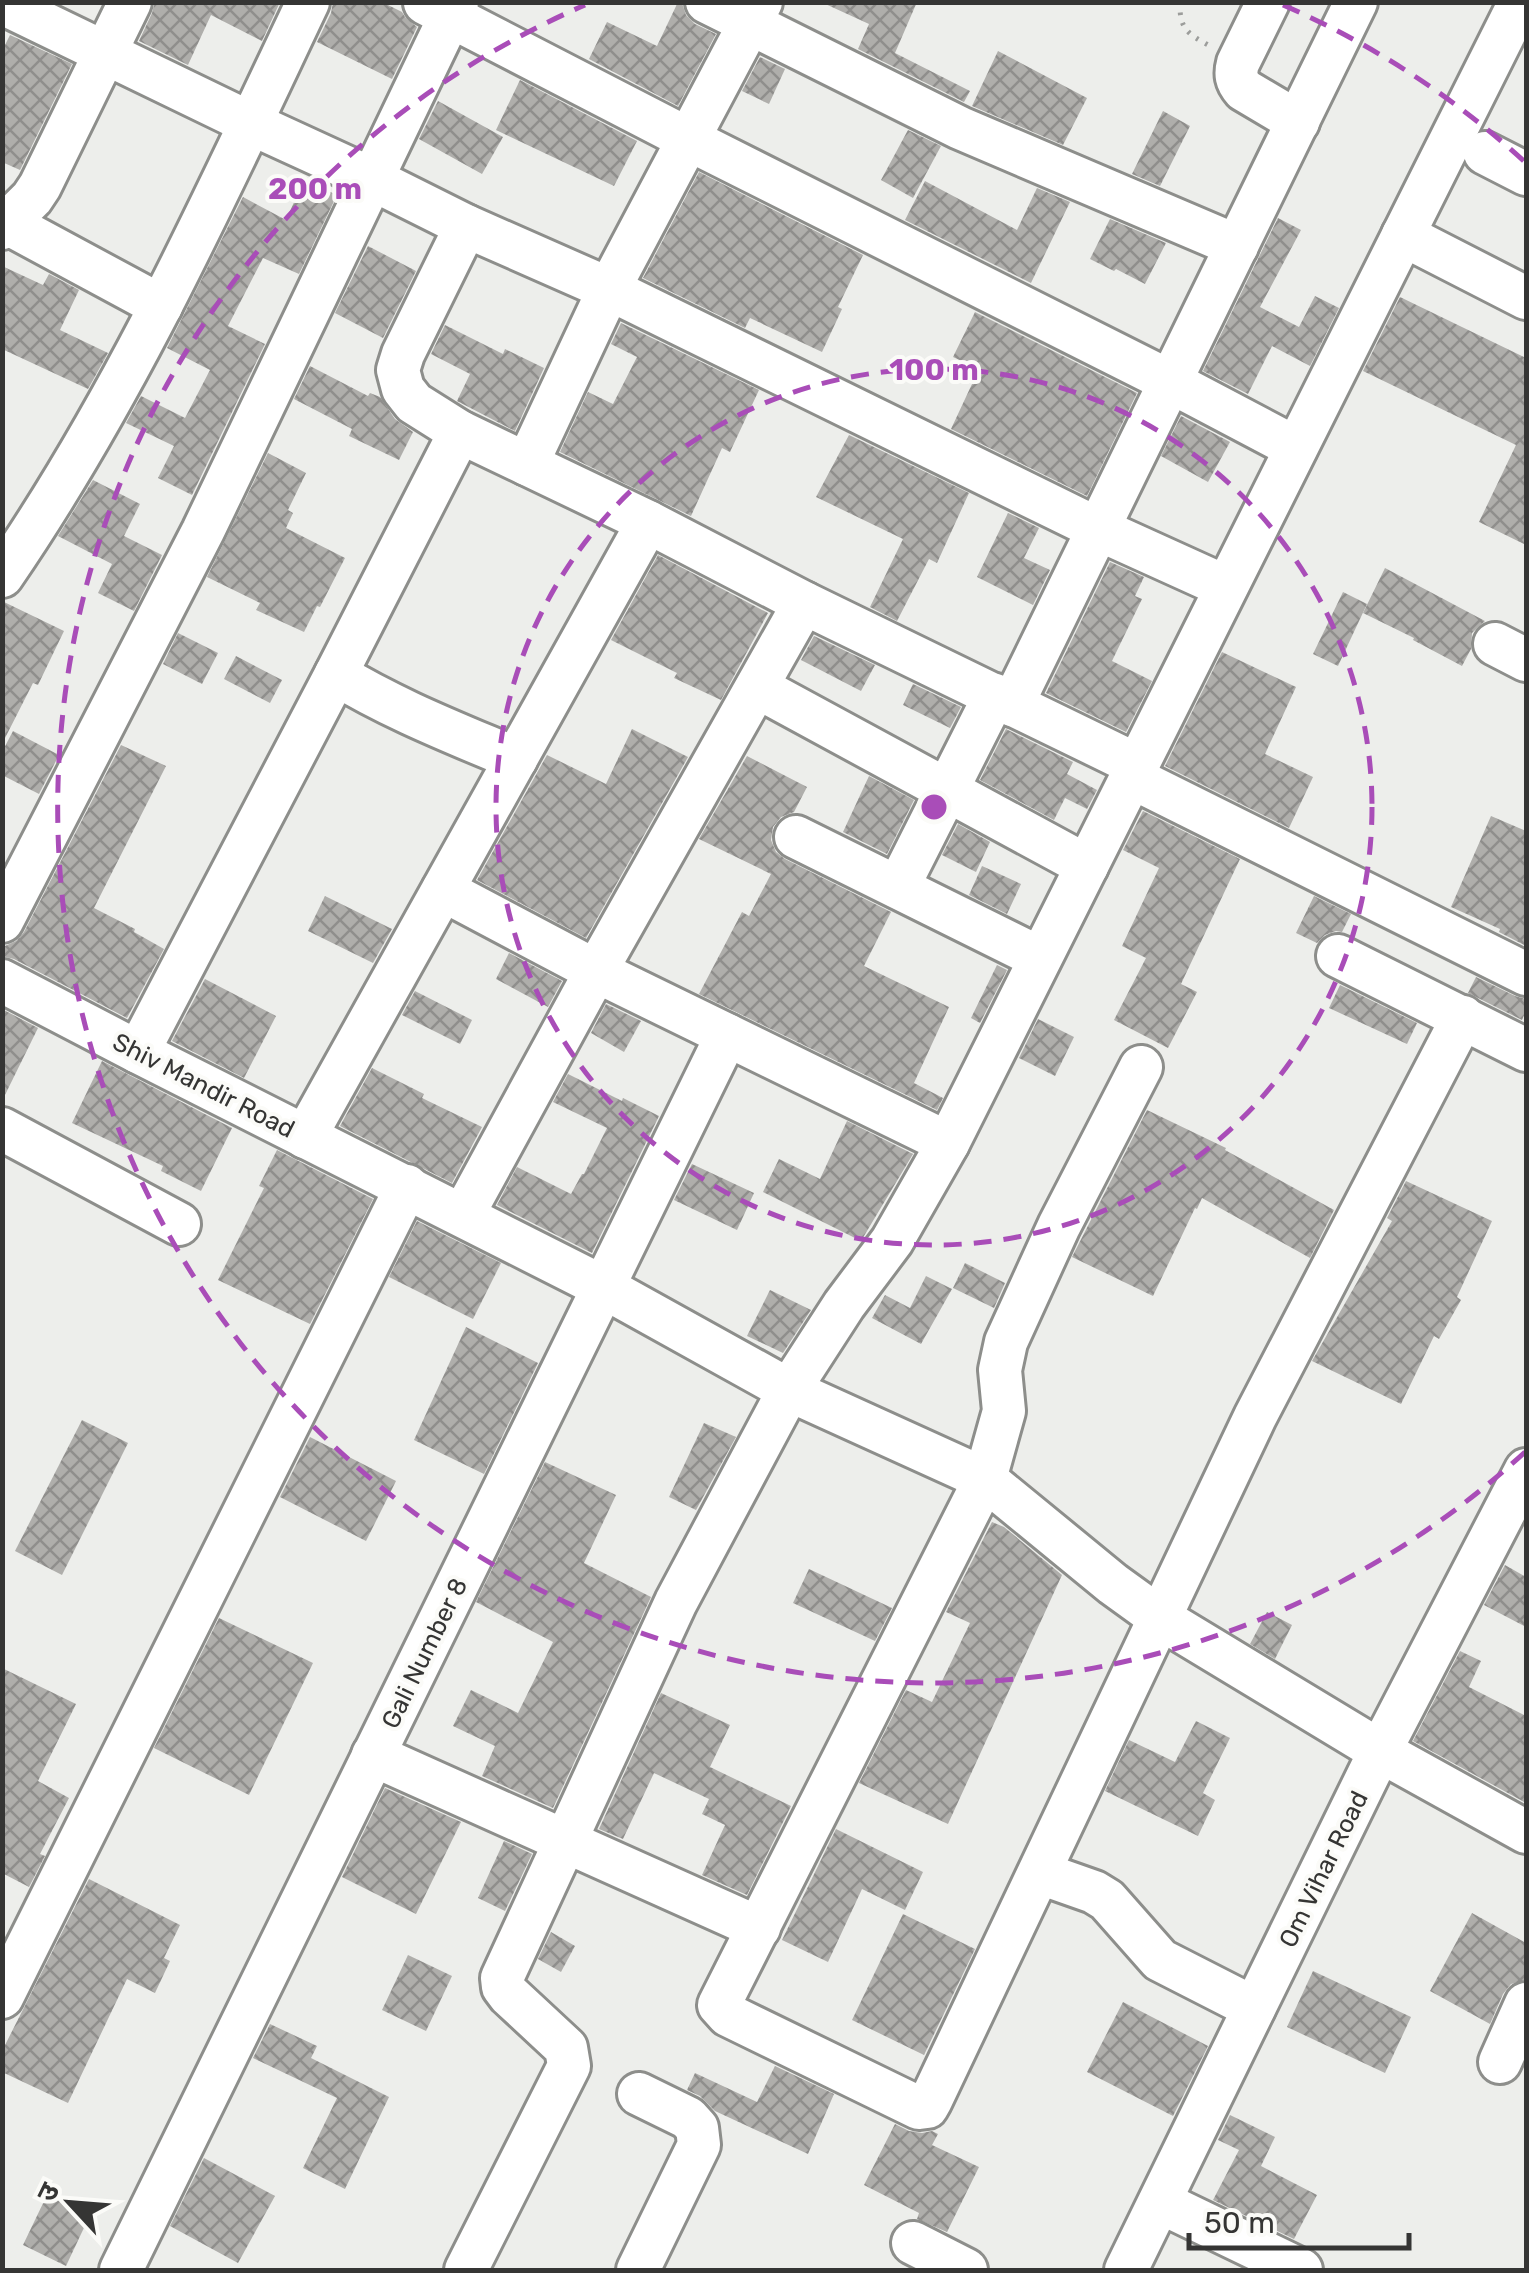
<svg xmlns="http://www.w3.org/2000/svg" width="1529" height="2273" viewBox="0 0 1529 2273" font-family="Rubik,'Noto Sans Devanagari',sans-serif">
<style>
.building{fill:url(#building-cross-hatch)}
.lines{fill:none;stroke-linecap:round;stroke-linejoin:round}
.minor-casing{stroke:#8d8e8b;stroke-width:48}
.path{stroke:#9c9d9b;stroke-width:5;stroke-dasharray:2.5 8;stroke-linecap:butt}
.minor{stroke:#fff;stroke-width:42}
.ring{fill:none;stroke:#a94db8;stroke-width:5;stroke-dasharray:18 12}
.labels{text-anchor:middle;stroke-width:8;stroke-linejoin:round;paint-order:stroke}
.street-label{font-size:25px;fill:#353534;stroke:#fbfbf8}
.centre{fill:#a94db8;stroke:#fbfbf8;stroke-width:5}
.ring-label{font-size:30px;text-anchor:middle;font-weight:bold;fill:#a94db8;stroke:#fbfbf8;stroke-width:8;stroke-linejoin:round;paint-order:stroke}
</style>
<defs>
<pattern id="building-cross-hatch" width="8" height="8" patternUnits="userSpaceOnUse" patternTransform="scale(2.5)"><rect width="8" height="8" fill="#afaeab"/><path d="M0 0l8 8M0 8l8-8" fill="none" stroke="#8f8e8c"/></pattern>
</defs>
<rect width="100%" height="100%" fill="#edeeeb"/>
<g class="building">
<polygon points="155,2 280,2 262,41 211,15 188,65 139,41 152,13"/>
<polygon points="333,2 382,2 402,12 405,17 417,27 392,79 317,42 331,13"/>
<polygon points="678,2 682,3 686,15 695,24 716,34 678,106 589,59 607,22 657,46"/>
<polygon points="821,2 917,2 895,53 970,91 964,102 858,49 869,24"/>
<polygon points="10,35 72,64 20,170 2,162 2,51"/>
<polygon points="998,51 1087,98 1063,145 972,106"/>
<polygon points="760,57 785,69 769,104 742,91"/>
<polygon points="520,80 637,141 614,186 496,130"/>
<polygon points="438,101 503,137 482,174 419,139"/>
<polygon points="1163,111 1190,126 1160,186 1132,174"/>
<polygon points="908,130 941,146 913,198 881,180"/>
<polygon points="699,172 863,255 838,307 842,309 822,352 750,318 745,328 643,278"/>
<polygon points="304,180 337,195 299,274 263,258 228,326 265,344 192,495 158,478 174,446 126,423 141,396 185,418 210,370 167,348 243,197 286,220"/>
<polygon points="925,181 1017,230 1037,188 1070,202 1031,283 905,220"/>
<polygon points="1278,218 1301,230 1260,307 1299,327 1315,296 1339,308 1310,366 1272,346 1248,394 1203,371"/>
<polygon points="1110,219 1166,243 1145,284 1116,269 1114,271 1090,259"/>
<polygon points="368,246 416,271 383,338 335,313"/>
<polygon points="2,266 43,285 49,274 79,290 60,330 108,353 88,389 2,349"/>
<polygon points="1400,297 1526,358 1526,545 1479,522 1516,445 1363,371"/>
<polygon points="975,312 1137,393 1087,496 951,429 979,369 953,357"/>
<polygon points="621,323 759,390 730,452 722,448 691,516 560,452 588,392 613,404 637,357 611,344"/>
<polygon points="445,325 503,354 505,349 544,368 515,431 457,401 470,374 431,354"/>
<polygon points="310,366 368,396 370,393 380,397 395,419 413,432 399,460 349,436 352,429 294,399"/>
<polygon points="1181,416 1230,442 1208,482 1161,456"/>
<polygon points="849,435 969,493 937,563 929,559 897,621 870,607 903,539 816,497"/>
<polygon points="268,453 306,473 288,510 293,513 286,528 345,558 320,607 317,606 304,632 256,610 260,603 207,577"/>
<polygon points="93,480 140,504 124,536 162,555 134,611 98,593 112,564 58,536"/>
<polygon points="1008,513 1039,528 1024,558 1050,570 1033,605 977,577"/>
<polygon points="658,555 768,613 721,700 674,678 677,673 611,640"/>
<polygon points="1110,562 1144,577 1135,596 1142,599 1112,661 1152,681 1126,732 1046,693"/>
<polygon points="1385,568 1485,621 1472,633 1471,649 1462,666 1413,640 1414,638 1363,613"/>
<polygon points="1343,592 1367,604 1338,666 1313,654"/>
<polygon points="2,601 64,631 38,685 33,683 2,744"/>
<polygon points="178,633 218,653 202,684 163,664"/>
<polygon points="814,636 875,665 861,691 801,660"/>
<polygon points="1222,652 1296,687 1265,754 1313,777 1289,828 1165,766"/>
<polygon points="236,656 282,680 270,703 224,679"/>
<polygon points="913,684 961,707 950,728 903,705"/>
<polygon points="632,729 688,757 586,938 477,880 547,755 606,784"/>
<polygon points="1006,729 1073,762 1067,774 1097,790 1087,809 1065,798 1054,820 980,780"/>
<polygon points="13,731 59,755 39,794 2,775 2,752"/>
<polygon points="121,745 166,766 94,908 135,929 134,932 164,949 127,1018 14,959 2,956 5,946 16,941 24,932"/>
<polygon points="747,756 807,787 794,812 781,817 773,827 771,840 776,852 785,859 891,912 864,966 949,1007 914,1083 943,1098 937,1110 699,994 742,912 749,916 771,874 699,839"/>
<polygon points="869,776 914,800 887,854 843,832"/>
<polygon points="1143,811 1240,859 1181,984 1197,992 1168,1048 1114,1020 1146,958 1122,946 1159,868 1123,850"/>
<polygon points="1491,816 1526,831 1526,946 1499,932 1500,929 1451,907"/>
<polygon points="958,824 990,842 976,872 942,855"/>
<polygon points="982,866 1021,884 1007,914 969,895"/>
<polygon points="325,896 392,929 373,963 308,931"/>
<polygon points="1314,896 1351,914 1342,932 1336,931 1325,935 1317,943 1296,933"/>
<polygon points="509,953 562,981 548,1007 496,979"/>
<polygon points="997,965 1007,970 980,1023 971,1018"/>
<polygon points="1476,977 1515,996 1526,999 1526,1011 1522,1020 1468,993"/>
<polygon points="205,979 276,1016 244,1078 172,1041"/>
<polygon points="1340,985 1417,1023 1407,1044 1329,1008"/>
<polygon points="415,991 472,1020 460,1044 402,1015"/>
<polygon points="606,1004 641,1021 624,1052 591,1033"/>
<polygon points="2,1009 38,1028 2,1101"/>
<polygon points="1038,1019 1074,1037 1055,1076 1019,1058"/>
<polygon points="102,1061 232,1128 201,1191 161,1171 163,1166 72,1123"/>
<polygon points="372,1068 424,1094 422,1098 482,1127 452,1183 340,1126"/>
<polygon points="568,1074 622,1101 623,1098 659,1116 592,1253 497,1205 517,1167 571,1194 582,1174 584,1174 607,1128 553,1102"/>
<polygon points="1147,1110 1226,1148 1225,1150 1334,1210 1310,1258 1202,1198 1197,1209 1195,1208 1153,1296 1072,1257"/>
<polygon points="847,1121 913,1154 861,1241 763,1192 779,1159 820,1179"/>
<polygon points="277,1150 373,1199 310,1324 218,1280 264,1188 259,1186"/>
<polygon points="692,1164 754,1193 737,1230 674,1200"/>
<polygon points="1406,1181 1492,1221 1457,1297 1461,1300 1439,1339 1434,1336 1401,1404 1312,1361 1392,1221 1387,1218"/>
<polygon points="417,1221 501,1263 473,1319 389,1277"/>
<polygon points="965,1263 1005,1283 994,1308 953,1288"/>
<polygon points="926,1276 952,1289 921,1344 872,1318 885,1295 910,1308"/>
<polygon points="770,1290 811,1310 783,1353 747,1336"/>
<polygon points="466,1327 538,1363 484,1474 414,1440"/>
<polygon points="82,1420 128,1443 62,1575 15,1551"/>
<polygon points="704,1423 736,1437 696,1510 669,1497"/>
<polygon points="310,1437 396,1481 366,1541 280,1497"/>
<polygon points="545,1462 616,1495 584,1563 651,1597 553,1808 482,1776 495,1746 453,1726 471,1690 518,1713 553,1642 476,1602"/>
<polygon points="992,1522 1004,1527 1062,1575 948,1824 859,1783 906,1690 932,1702 970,1623 946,1612"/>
<polygon points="1505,1565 1526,1577 1526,1627 1484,1605"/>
<polygon points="809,1569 892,1608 875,1641 793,1603"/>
<polygon points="1267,1612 1292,1625 1275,1659 1250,1644"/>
<polygon points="219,1618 313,1663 249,1795 154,1748"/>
<polygon points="1460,1651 1481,1661 1469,1687 1526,1716 1526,1803 1413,1741"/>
<polygon points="2,1668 76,1704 38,1781 69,1798 40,1854 45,1856 29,1887 2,1873"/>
<polygon points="661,1693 730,1725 710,1767 791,1806 747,1895 702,1875 725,1825 702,1814 709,1799 654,1773 623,1839 599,1829"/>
<polygon points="1196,1721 1230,1738 1203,1793 1215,1800 1198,1836 1105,1791 1129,1740 1175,1762"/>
<polygon points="385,1788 461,1822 416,1914 342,1877"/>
<polygon points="836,1829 923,1872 905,1910 862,1889 828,1962 782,1940"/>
<polygon points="504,1841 532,1854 505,1911 478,1898"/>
<polygon points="89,1879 180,1925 164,1958 170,1961 155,1993 127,1979 68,2103 2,2072 2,2051"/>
<polygon points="1472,1913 1526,1943 1526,1980 1511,1984 1503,1994 1490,2024 1430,1991"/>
<polygon points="903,1914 975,1949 924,2055 852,2020"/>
<polygon points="551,1932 575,1946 561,1972 538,1959"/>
<polygon points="408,1955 452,1976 426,2031 382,2010"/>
<polygon points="1313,1971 1411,2017 1385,2073 1287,2027"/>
<polygon points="1123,2002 1208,2046 1173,2116 1087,2072"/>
<polygon points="270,2024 317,2046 311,2058 389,2097 345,2189 303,2168 337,2098 253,2058"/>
<polygon points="775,2066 834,2094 808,2154 715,2111 700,2096 687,2090 695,2073 757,2102"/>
<polygon points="1230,2115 1275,2137 1261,2166 1317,2195 1294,2239 1213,2200 1239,2150 1218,2140"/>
<polygon points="895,2124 909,2131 922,2133 932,2131 938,2134 932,2145 979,2167 947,2232 917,2219 919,2213 864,2185"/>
<polygon points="204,2158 275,2196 238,2263 170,2226"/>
<polygon points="47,2195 90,2215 66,2266 23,2245"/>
</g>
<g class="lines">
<g class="minor-casing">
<g id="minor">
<polyline points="707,2 960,128 1237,246"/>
<path d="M1268,2L1238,63C1235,74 1236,81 1244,90L1298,122"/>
<polyline points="2,3 250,123 372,179 466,226 609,289 1098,529 1226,587"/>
<polyline points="425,3 690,140 1171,382 1296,448"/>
<polyline points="1485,153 1526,174"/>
<polyline points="7,223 161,306"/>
<polyline points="466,226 403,354 398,370 403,389 414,403 460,432 648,522 804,603 1137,765"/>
<polyline points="2,228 32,198 40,186 130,2"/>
<polyline points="1403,235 1526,298"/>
<polyline points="527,464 609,289 761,2"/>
<path d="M2,576C125,397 215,198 308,2"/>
<polyline points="1495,644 1526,660"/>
<path d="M336,674C393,709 455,733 516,759"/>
<polyline points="757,687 1087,866"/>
<polyline points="1012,705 1356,2"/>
<polyline points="1131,777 1526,974"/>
<polyline points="796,837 1040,958"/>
<polyline points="898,887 995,695"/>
<polyline points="443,890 596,971 948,1143"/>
<polyline points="2,921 203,531 457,2"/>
<polyline points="1338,956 1526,1050"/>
<polyline points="2,981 138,1052 605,1288 789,1390 985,1479 1113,1584 1160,1618 1380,1751 1526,1832"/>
<polyline points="138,1052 336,674 460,432"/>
<polyline points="1141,1067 1059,1226 1006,1342 1000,1370 1004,1411 985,1479 719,2005 728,2015 919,2108 927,2107 931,2100 1255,1417 1463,1017"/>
<polyline points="2,1129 179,1224"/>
<polyline points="305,1137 648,522"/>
<polyline points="463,1215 596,971 804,603"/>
<polyline points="373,1755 759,1928"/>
<polyline points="1040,1873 1094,1892 1107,1900 1160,1960 1254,2008"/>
<polyline points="2,1997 407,1186"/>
<polyline points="1500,2062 1526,2004"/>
<polyline points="1160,2202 1301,2270"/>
<polyline points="913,2243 966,2270"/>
<polyline points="121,2270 727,1035"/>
<polyline points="466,2270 569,2066 566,2048 509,1995 503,1987 502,1978 676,1602 789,1390 844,1305 892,1241 948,1143 1520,2"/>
<polyline points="638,2270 699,2145 697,2128 688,2118 639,2094"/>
<polyline points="1126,2270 1380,1751 1526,1470"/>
</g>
</g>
<path class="path" d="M1180,2C1179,29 1188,34 1210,46"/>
<use href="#minor" class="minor"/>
</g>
<g class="ring">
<circle cx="934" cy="807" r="438"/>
<path d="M1525 1452A875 875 0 1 1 585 5M1283 5A875 875 0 0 1 1525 162"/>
</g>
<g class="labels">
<g class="street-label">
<text transform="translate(204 1085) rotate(27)" y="9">Shiv Mandir Road</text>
<text transform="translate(424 1653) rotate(-64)" y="9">Gali Number 8</text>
<text transform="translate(1323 1869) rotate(-64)" y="9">Om Vihar Road</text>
</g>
</g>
<circle cx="934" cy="807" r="15" class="centre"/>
<g class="ring-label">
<text x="315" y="199">200 m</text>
<text x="934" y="380">100 m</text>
</g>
<rect width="1529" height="2273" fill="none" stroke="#353534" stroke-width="10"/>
<g transform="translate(70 2203) rotate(296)" stroke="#fbfbf8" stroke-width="8" paint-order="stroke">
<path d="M0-8L18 38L0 25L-18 38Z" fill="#353534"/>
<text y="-15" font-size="28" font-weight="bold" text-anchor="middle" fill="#353534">उ</text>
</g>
<path d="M1189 2233v15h220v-15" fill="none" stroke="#353534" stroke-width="5"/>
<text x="1204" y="2233" font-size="30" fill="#353534" stroke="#fbfbf8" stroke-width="8" paint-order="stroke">50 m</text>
</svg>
